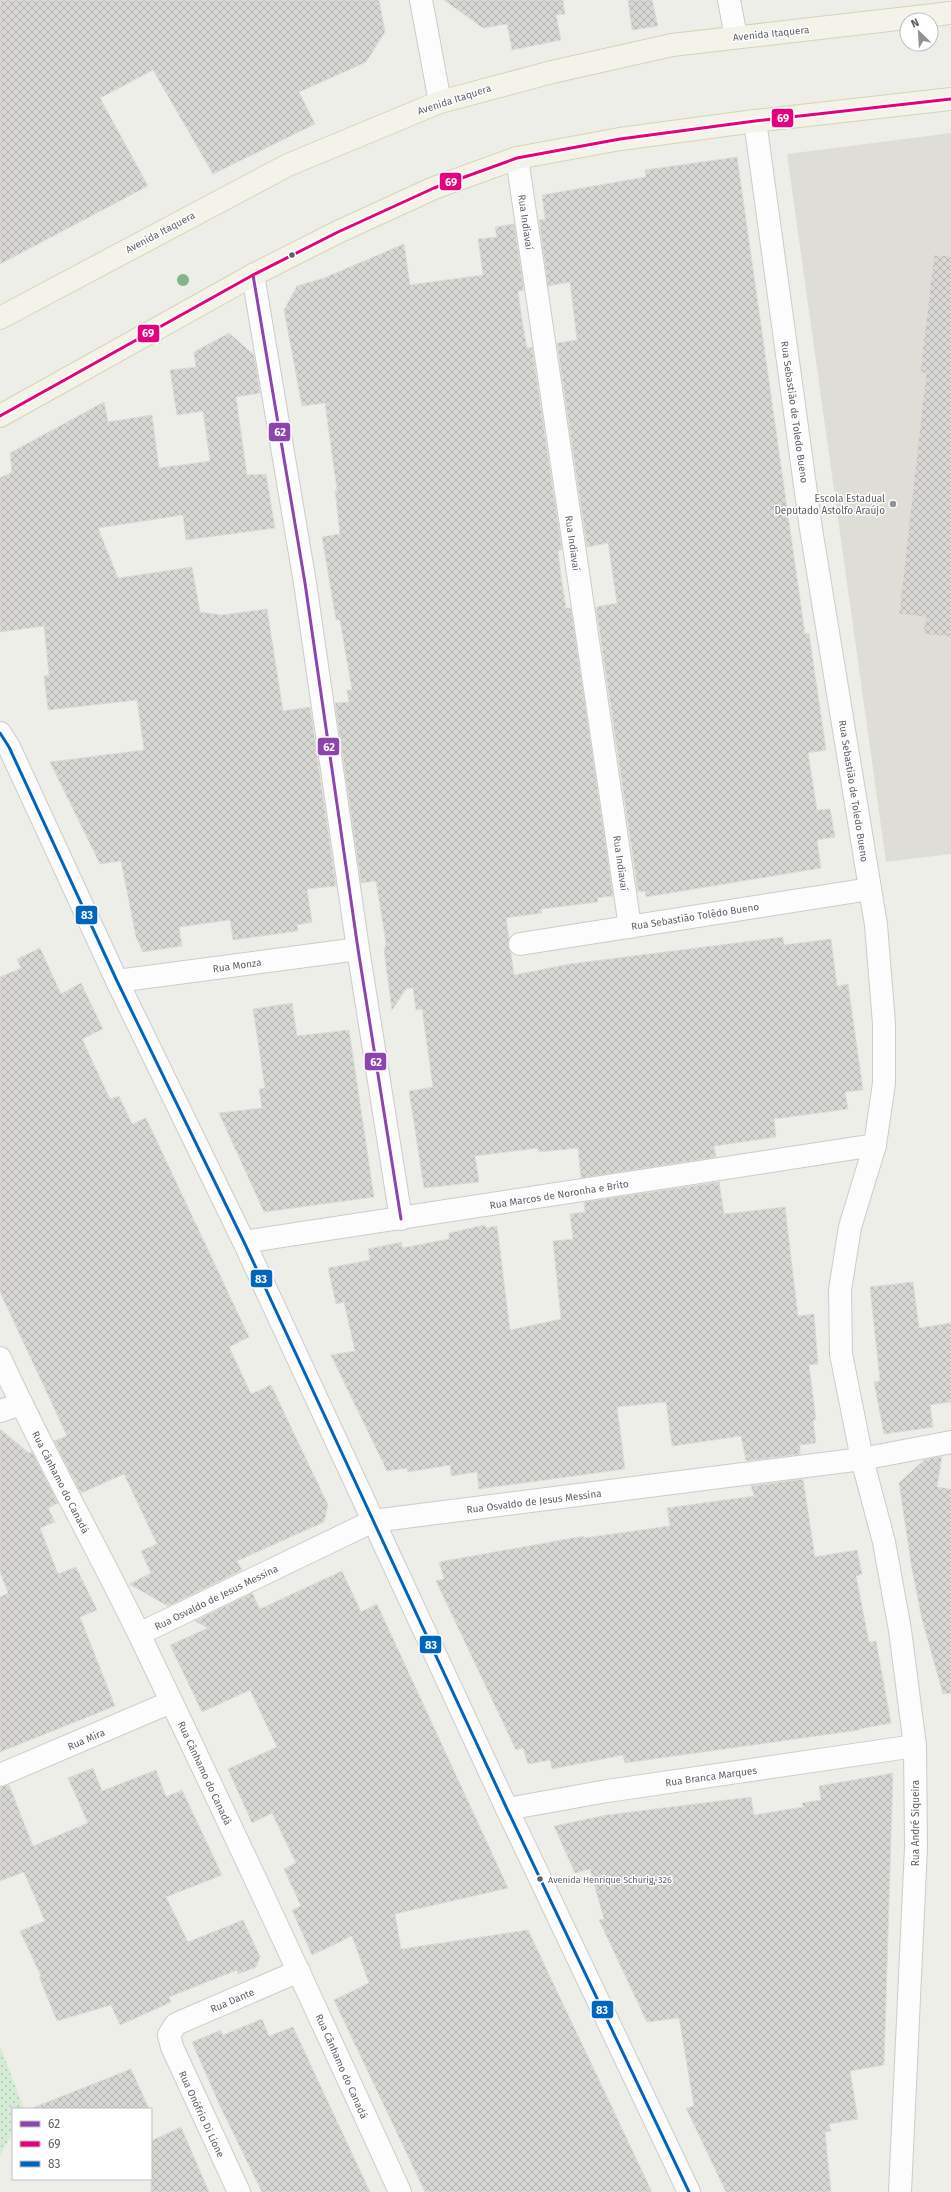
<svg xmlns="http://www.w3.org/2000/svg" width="951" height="2192" viewBox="0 0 951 2192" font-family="'Fira Sans',sans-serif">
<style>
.education{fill:#dfded6}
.park{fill:url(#park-dots)}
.building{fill:url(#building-cross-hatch);stroke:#dedcd7}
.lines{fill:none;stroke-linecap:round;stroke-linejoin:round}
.minor-casing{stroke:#cbccca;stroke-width:24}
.major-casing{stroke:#d8d2b4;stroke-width:24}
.minor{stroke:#fcfcfc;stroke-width:22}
.major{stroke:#f3f3e9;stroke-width:22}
.bus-1-casing{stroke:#fff;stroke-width:6}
.bus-2-casing{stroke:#fff;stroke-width:6}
.bus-3-casing{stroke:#fff;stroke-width:6}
.bus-1{stroke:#8e44ad;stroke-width:3}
.bus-2{stroke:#e5007d;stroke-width:3}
.bus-3{stroke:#0065bd;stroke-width:3}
.tree{fill:#84b588}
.bus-dot{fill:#5d6067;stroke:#fff;stroke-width:1.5}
.poi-dot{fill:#909294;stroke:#fff;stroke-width:1.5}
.labels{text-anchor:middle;stroke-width:3;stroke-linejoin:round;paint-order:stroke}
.bus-label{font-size:9px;fill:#5d6067;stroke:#fff;text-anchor:start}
.street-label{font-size:10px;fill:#5d6067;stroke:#fff}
.poi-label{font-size:10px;fill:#5d6067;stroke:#fff;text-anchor:end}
.line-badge{stroke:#fff;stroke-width:1.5}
.badge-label{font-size:11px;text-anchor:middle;font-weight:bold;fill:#fff}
</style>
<defs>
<pattern id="park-dots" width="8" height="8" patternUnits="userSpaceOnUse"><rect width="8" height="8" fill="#d5ecd4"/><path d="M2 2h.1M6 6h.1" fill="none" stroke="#b0c3b0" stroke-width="1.8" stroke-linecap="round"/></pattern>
<pattern id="building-cross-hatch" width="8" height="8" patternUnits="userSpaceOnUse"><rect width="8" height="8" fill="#d8d7d3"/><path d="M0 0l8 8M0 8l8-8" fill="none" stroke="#b2b2af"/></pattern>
</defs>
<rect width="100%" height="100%" fill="#eeeee8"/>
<polygon class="education" points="951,133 951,854 886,862 787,154"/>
<polygon class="park" points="0,2046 24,2109 13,2109 13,2132 0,2156"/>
<g class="building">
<polygon points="0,0 379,0 385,32 366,62 299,92 315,124 213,174 153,70 100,98 148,186 0,264"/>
<polygon points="444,0 563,0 565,14 556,15 561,40 512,50 507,24 483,28"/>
<polygon points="628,0 652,0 658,26 632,30"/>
<polygon points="737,157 805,634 809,633 826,750 808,753 817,810 830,809 835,837 817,840 821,868 646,897 645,891 638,892 596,607 617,603 608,543 587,547 557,343 577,340 570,282 548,286 539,220 545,219 542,195 646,177 645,170"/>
<polygon points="514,224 524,290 518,291 522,320 527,348 532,347 562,550 558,551 561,577 566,608 571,608 613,896 597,898 598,902 541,909 542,913 506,918 509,938 508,946 511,953 514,975 570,964 783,937 784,945 831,939 837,986 848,984 863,1090 845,1092 848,1109 774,1119 776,1137 714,1146 716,1157 581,1178 578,1148 538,1152 538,1148 475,1156 479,1182 424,1188 409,1091 433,1087 422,1009 416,1010 413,988 406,989 392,1010 384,950 386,943 376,881 361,883 335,703 349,702 347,690 352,690 340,620 336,620 322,537 340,534 335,490 337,490 325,403 302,406 284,310 297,286 324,278 404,244 410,285 483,275 478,239 497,237 495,227"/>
<polygon points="934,255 951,256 951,637 923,634 926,617 899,614 926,373 920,373"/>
<polygon points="229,333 254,355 260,393 236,397 247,475 266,474 275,528 186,540 183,515 98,528 118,578 192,567 200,612 222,615 267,609 283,711 310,707 336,886 307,889 312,922 297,925 298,931 233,940 230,920 179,927 182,946 143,952 136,937 121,861 100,864 50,762 144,750 137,700 48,710 44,676 49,675 44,626 0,632 0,478 12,472 10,453 104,402 108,422 152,415 159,468 210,461 203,411 177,415 170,370 196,367 194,352"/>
<polygon points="40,948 61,994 81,983 103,1029 82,1039 110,1099 119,1096 132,1124 146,1118 249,1337 229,1347 251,1394 271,1385 328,1505 324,1522 237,1561 242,1570 168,1606 129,1584 151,1573 141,1551 157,1544 124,1474 81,1493 54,1441 67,1436 0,1292 0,977 21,968 17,959"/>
<polygon points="292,1003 297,1036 349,1030 374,1197 264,1212 219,1113 262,1108 259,1089 265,1088 253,1009"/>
<polygon points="719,1182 724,1214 785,1207 798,1316 814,1314 818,1364 809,1365 816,1420 813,1420 816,1443 800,1445 800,1454 746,1461 741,1436 672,1446 666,1402 617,1407 625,1469 479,1489 477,1472 451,1476 450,1465 408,1472 407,1468 387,1471 331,1355 355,1351 344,1302 336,1304 328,1268 370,1260 368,1249 402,1242 402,1248 449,1239 449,1233 485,1225 486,1228 497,1226 510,1330 561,1319 553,1241 573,1239 570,1214 585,1212 584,1202"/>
<polygon points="913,1282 919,1328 951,1323 951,1402 930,1405 933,1427 884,1434 874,1382 880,1381 870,1287"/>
<polygon points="0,1429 29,1453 32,1452 58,1503 48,1508 55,1522 40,1528 58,1574 76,1567 97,1610 80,1617 115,1706 0,1752 0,1597 8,1593 0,1572"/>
<polygon points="942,1456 937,1487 951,1489 951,1693 943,1694 922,1619 912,1569 899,1483 924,1460"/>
<polygon points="803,1479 815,1557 857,1550 862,1574 856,1576 869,1642 876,1641 891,1723 859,1729 859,1730 625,1763 623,1755 552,1769 550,1760 528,1764 523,1748 516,1750 436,1581 444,1579 439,1562 584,1536 584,1538 670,1526 667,1508 754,1496 751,1486"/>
<polygon points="342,1571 361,1612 377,1604 508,1888 395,1914 401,1949 528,1930 652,2192 425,2192 334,2000 369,1983 352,1936 312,1955 292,1910 301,1906 284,1869 296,1863 272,1813 252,1823 228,1769 277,1747 250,1690 202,1712 170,1645 208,1628 195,1621 252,1593 260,1609"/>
<polygon points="93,1768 102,1791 156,1770 166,1797 182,1790 222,1875 166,1897 188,1942 243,1920 260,1957 256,1967 238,1974 237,1970 169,1997 171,2002 120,2025 111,2005 57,2021 39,1977 41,1976 20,1931 45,1921 24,1872 0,1881 0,1787 9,1785 33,1846 88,1823 68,1778"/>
<polygon points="893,1773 884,2065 850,2071 858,2119 829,2124 831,2131 825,2132 831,2192 726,2192 686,2108 694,2106 679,2018 647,2022 599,1920 604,1919 590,1869 575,1873 554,1826 607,1815 751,1797 754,1815 803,1807 802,1803 821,1800 819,1786"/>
<polygon points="262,2019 269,2036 293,2027 370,2192 262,2192 221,2108 192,2042 221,2030 223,2035"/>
<polygon points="131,2069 149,2109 35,2109 35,2107"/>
<polygon points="181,2127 209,2192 151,2192 151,2141"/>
</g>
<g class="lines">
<g class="minor-casing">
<g id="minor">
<polyline points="421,0 440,102"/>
<polyline points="729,0 736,37"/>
<polyline points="755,121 811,529 876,925 884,1024 884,1083 875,1145 850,1227 840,1290 841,1354 862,1459 884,1542 900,1630 915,1746 916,1847 900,2192"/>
<polyline points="517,158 630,927"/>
<polyline points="253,275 305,583 358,949 401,1219"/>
<polyline points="0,733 9,747 117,981 244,1242 507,1809 689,2192"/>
<polyline points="520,944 870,889"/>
<polyline points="117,981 358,949"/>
<polyline points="244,1242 875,1145"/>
<path d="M0,1358C43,1453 95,1543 140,1636C229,1821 315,2006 400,2192"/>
<polyline points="0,1411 21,1404"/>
<polyline points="139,1634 373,1521 862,1459 951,1442"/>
<polyline points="0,1775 171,1702"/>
<polyline points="507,1809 607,1791 915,1746"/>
<polyline points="239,2192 172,2047 169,2035 176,2024 299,1971"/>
</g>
</g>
<g class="major-casing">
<g id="major">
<polyline points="0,318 288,165 440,102 552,72 672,45 951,13"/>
<polyline points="0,416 253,275 338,232 434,188 517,158 620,139 755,121 951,99"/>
</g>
</g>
<use href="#minor" class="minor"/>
<use href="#major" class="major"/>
<g class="bus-1-casing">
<polyline id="bus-1" points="253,275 305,583 358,949 401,1219"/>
</g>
<g class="bus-2-casing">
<polyline id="bus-2" points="0,416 253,275 338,232 434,188 517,158 620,139 755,121 951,99"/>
</g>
<g class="bus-3-casing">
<polyline id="bus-3" points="0,733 9,747 117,981 244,1242 507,1809 689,2192"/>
</g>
<use href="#bus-1" class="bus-1"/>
<use href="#bus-2" class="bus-2"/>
<use href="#bus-3" class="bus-3"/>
</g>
<circle class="tree" cx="183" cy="280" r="6"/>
<g class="bus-dot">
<circle cx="292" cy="255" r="3.5"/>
<circle cx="540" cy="1879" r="3.5"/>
</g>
<circle class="poi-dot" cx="893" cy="504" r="4"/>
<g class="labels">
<g class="bus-label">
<text x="548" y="1883">Avenida Henrique Schurig, 326</text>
</g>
<g class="street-label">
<text transform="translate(771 33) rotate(-6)" y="4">Avenida Itaquera</text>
<text transform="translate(454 99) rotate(-18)" y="4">Avenida Itaquera</text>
<text transform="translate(526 222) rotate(82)" y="4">Rua Indiavaí</text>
<text transform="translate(160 232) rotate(-28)" y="4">Avenida Itaquera</text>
<text transform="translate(795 412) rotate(82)" y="4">Rua Sebastião de Toledo Bueno</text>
<text transform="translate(573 543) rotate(82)" y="4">Rua Indiavaí</text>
<text transform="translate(854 791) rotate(81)" y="4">Rua Sebastião de Toledo Bueno</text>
<text transform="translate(621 863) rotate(82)" y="4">Rua Indiavaí</text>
<text transform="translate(695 916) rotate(-9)" y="4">Rua Sebastião Tolêdo Bueno</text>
<text transform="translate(237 965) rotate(-8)" y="4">Rua Monza</text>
<text transform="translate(559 1194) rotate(-9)" y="4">Rua Marcos de Noronha e Brito</text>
<text transform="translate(61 1482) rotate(63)" y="4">Rua Cânhamo do Canadá</text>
<text transform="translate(534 1501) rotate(-7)" y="4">Rua Osvaldo de Jesus Messina</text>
<text transform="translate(216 1597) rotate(-26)" y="4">Rua Osvaldo de Jesus Messina</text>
<text transform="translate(86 1739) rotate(-23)" y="4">Rua Mira</text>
<text transform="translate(205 1773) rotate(65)" y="4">Rua Cânhamo do Canadá</text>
<text transform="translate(711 1776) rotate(-8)" y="4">Rua Branca Marques</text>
<text transform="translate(915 1823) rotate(-90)" y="4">Rua André Siqueira</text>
<text transform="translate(232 2000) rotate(-23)" y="4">Rua Dante</text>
<text transform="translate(342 2066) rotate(66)" y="4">Rua Cânhamo do Canadá</text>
<text transform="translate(202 2114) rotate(65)" y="4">Rua Onófrio Di Lione</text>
</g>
<g class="poi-label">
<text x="885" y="502">Escola Estadual<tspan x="885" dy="12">Deputado Astolfo Araújo</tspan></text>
</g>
</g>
<g class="line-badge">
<rect x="771" y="108" width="23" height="20" rx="4" fill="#e5007d"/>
<rect x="439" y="172" width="23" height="19" rx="4" fill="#e5007d"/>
<rect x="137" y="324" width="23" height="19" rx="4" fill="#e5007d"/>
<rect x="268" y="422" width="23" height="20" rx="4" fill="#8e44ad"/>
<rect x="317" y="737" width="23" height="19" rx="4" fill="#8e44ad"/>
<rect x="75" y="905" width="23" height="20" rx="4" fill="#0065bd"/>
<rect x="364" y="1052" width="23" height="19" rx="4" fill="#8e44ad"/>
<rect x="250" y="1269" width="23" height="19" rx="4" fill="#0065bd"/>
<rect x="419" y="1635" width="23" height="19" rx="4" fill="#0065bd"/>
<rect x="591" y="2000" width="23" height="19" rx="4" fill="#0065bd"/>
</g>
<g class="badge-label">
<text x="783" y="122">69</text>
<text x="451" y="186">69</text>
<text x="148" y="337">69</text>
<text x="280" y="436">62</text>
<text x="329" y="751">62</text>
<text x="87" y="919">83</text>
<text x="376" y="1066">62</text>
<text x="261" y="1283">83</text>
<text x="431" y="1649">83</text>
<text x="602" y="2014">83</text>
</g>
<rect x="12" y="2108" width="140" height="72" fill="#ffffff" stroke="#bebfc2"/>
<rect x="20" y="2121" width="20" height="6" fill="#8e44ad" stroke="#bebfc2"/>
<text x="48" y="2128" font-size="12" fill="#5d6067">62</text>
<rect x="20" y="2141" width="20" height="6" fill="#e5007d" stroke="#bebfc2"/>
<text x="48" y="2148" font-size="12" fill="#5d6067">69</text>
<rect x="20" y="2161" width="20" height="6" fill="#0065bd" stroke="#bebfc2"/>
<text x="48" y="2168" font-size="12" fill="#5d6067">83</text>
<g transform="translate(919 32) rotate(335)"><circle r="19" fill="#ffffff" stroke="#bebfc2"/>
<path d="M0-3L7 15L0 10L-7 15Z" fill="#909294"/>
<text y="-6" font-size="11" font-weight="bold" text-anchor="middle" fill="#5d6067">N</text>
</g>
</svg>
